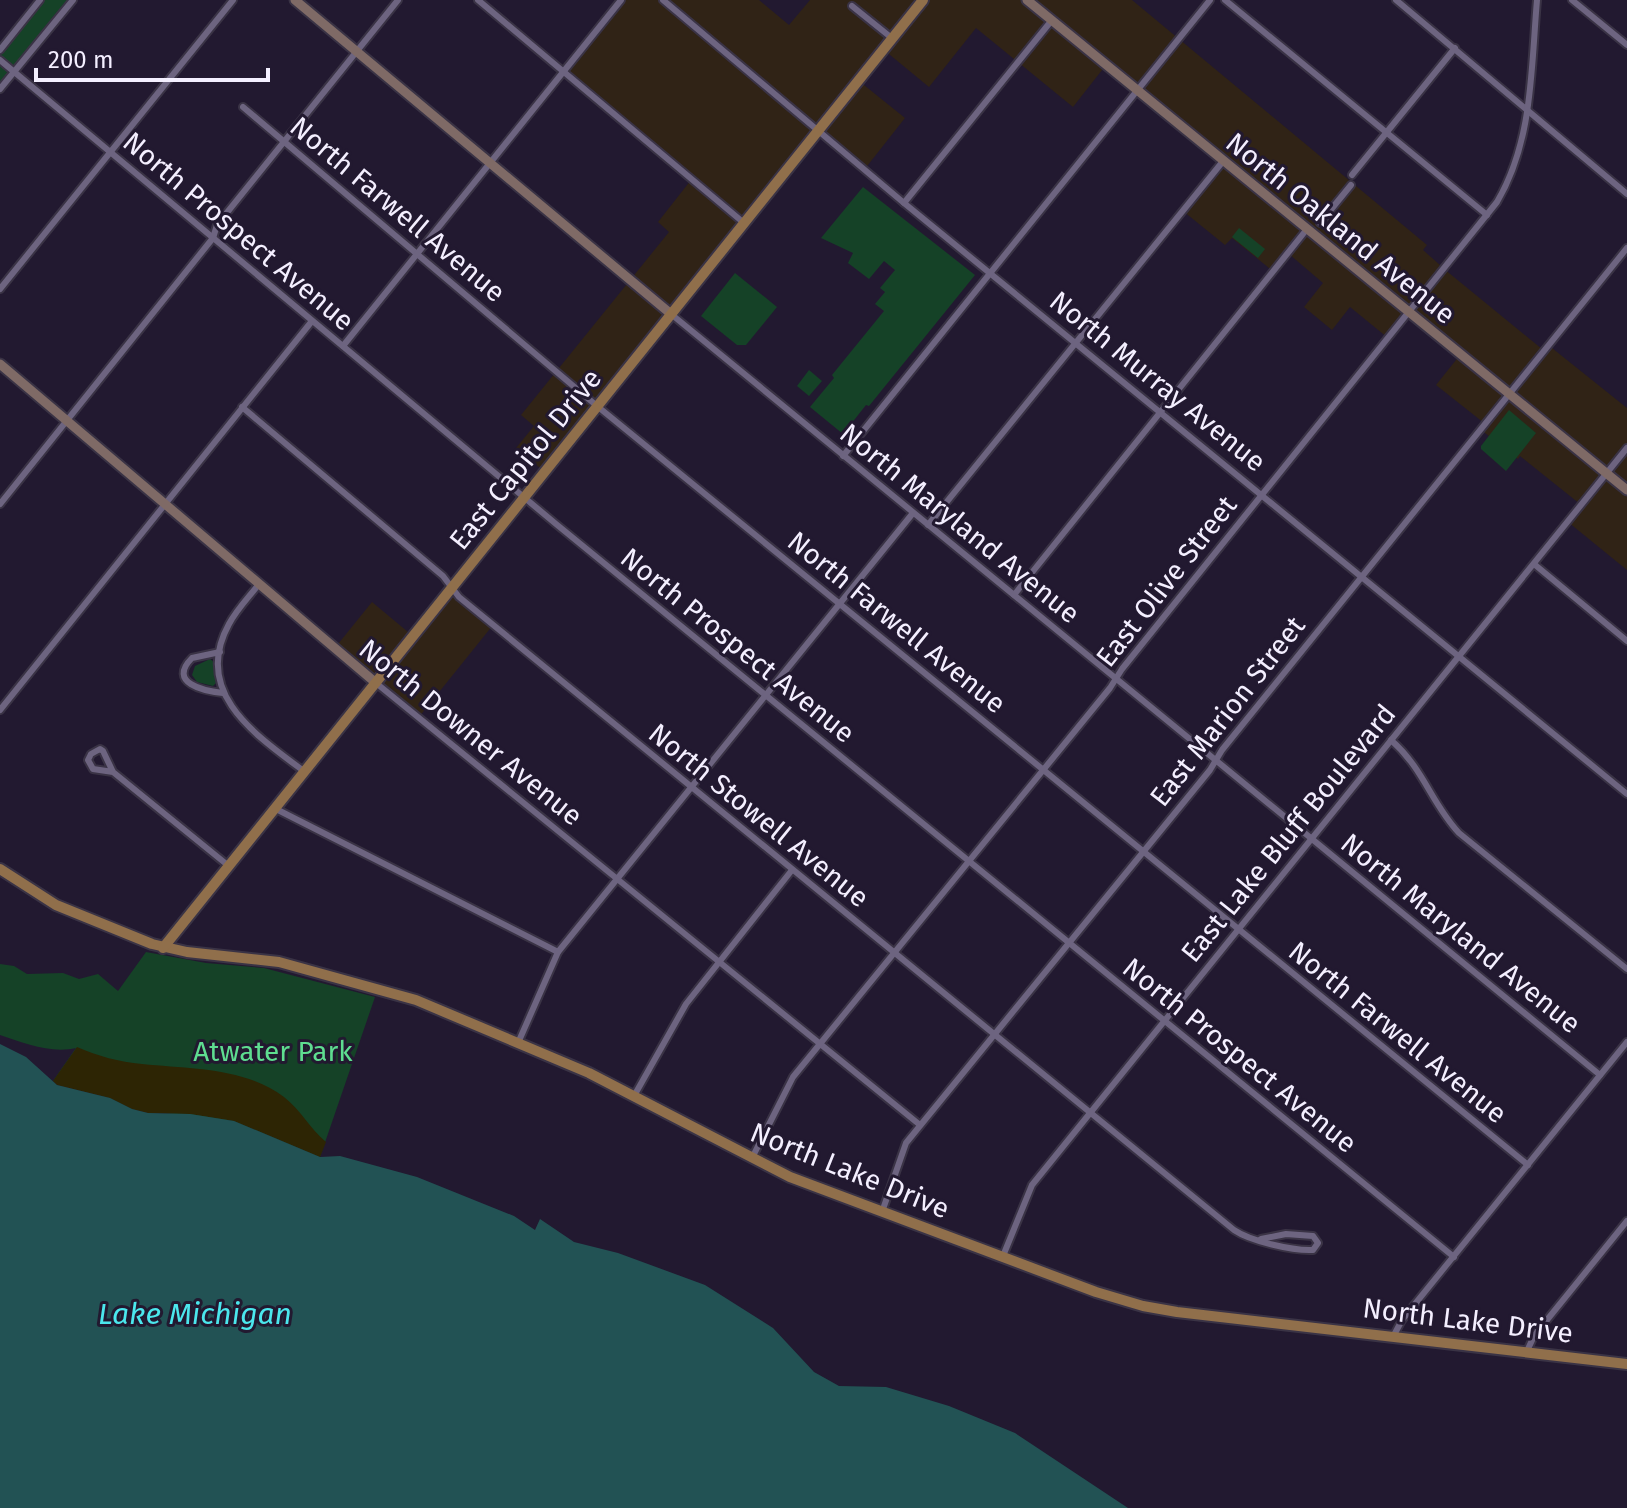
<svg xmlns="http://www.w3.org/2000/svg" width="1627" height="1508" viewBox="0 0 1627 1508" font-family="'Fira Sans',sans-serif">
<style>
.commercial{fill:#302316}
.green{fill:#154227}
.sand{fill:#2d2504}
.water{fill:#225254}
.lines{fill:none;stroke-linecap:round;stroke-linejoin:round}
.street-casing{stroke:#3a3345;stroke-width:10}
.secondary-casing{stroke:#3a3345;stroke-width:13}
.primary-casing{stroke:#3a3345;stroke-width:14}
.street{stroke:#6d6480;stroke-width:6}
.secondary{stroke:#7f6a66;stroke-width:9}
.primary{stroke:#906f4b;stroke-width:10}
.labels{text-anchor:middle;stroke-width:6;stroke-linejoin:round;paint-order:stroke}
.street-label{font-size:28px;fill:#f4efff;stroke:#221930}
.park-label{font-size:28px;fill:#5edd90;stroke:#221930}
.water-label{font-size:30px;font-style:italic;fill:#4be7ed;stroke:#221930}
</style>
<rect width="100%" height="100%" fill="#221930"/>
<g class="commercial">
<polygon points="621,0 759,0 789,25 810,0 1132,0 1427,245 1423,250 1449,273 1542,349 1547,344 1627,408 1627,570 1568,522 1580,504 1520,456 1518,459 1480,429 1484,423 1436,385 1460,355 1409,312 1388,338 1350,307 1332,330 1304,307 1323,283 1289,254 1274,272 1232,238 1225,245 1183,211 1224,161 1106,65 1073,107 976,28 929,87 884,50 859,81 905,118 864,170 818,131 545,472 516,448 534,426 521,415 669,232 658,222 691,180 562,71"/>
<polygon points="453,587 493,625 419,717 334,649 372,602 414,637"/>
</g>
<g class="green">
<polygon points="43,0 67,0 0,82 0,54"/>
<polygon points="863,187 975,275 869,406 866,405 843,434 810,407 834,378 832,375 884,311 875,304 885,292 880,288 895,270 884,261 869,279 848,263 853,253 821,238"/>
<polygon points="1239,228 1265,249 1258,258 1232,237"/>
<polygon points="735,273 777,307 746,345 737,345 701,316"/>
<polygon points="809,370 822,381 809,396 797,386"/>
<polygon points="1509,410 1536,433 1506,471 1481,449 1481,446"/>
<polygon points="210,659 214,662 216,683 213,686 197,682 192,675 195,666"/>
<path d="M146,952L206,963L264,968L375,997L320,1157L234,1121L132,1109L110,1098L53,1081L76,1048C51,1054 24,1043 0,1035V964L14,966L27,974L63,973L79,979L98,974L118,991Z"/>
</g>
<path class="sand" d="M77,1047C98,1056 119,1062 142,1064C189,1069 244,1067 284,1097C301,1110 310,1129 326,1142L320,1157L234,1121L190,1114L148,1113L132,1109L110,1098L57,1085L53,1081Z"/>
<polygon class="water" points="0,1044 26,1057 57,1085 110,1098 132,1109 148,1113 190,1114 234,1121 320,1157 340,1156 417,1177 514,1216 535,1230 540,1219 574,1242 618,1253 705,1285 773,1328 814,1372 839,1386 886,1387 949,1406 1015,1433 1128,1508 0,1508"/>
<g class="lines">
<g class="street-casing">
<g id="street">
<polyline points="478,0 744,223"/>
<polyline points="663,0 904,203 1627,794"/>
<polyline points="1225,0 1487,215"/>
<polyline points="1396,0 1627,194"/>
<polyline points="1572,0 1627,45"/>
<polyline points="852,6 893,39"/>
<polyline points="0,50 40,0"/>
<polyline points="0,60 556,524 1454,1257"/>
<polyline points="0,89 73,0"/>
<polyline points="243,107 597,406 1528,1165"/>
<polyline points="1352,175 1455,48"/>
<polyline points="904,203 1052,20"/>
<polyline points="1320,223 1351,185"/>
<polyline points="0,289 233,0"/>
<polyline points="671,314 1600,1075"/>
<polyline points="343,346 621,0"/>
<path d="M242,407L443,576L459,597L1234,1230C1250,1241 1293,1251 1313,1250L1318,1243L1313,1236L1286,1234L1261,1239"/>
<polyline points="843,456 1210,0"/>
<polyline points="0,504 213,238 217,225 398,0"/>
<polyline points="928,525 1224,160"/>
<polyline points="1534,564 1627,641"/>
<path d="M259,584C249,597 237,609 229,624C191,693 257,736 305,772"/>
<polyline points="1014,595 1307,229"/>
<path d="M220,652L192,658C167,683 204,691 223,693"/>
<polyline points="376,683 920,1125"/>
<polyline points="0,710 312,321"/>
<path d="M1391,740C1424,769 1431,803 1459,833L1627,969"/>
<polyline points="113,772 93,769 88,760 91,754 100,749 103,751 113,772 230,867"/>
<polyline points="276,809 558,952"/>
<polyline points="518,1043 558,952 913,513"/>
<polyline points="634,1096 686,1004 792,870"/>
<path d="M752,1158L793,1077L1110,688L1122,669L1497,202C1533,141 1531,69 1537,0"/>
<polyline points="882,1212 906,1143 1210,770 1222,750 1627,248"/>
<polyline points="1003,1256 1032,1185 1627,448"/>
<polyline points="1394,1335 1402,1320 1627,1042"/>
<polyline points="1527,1351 1534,1336 1627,1221"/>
</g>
</g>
<g class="secondary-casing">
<g id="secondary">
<polyline points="295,0 671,314"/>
<polyline points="1027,0 1627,490"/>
<polyline points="0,364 376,683"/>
</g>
</g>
<g class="primary-casing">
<g id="primary">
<polyline points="0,869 56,905 152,944 187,952 279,962 416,1000 589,1073 790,1177 1096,1292 1143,1306 1177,1312 1627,1364"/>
<polyline points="163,948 923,0"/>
</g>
</g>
<use href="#street" class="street"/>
<use href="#secondary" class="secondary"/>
<use href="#primary" class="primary"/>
</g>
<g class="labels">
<g class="street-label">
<text transform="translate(398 209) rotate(40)" y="10">North Farwell Avenue</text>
<text transform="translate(1341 228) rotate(39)" y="10">North Oakland Avenue</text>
<text transform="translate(239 231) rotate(40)" y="10">North Prospect Avenue</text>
<text transform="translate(1158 381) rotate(39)" y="10">North Murray Avenue</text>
<text transform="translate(525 459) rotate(-51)" y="10">East Capitol Drive</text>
<text transform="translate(960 523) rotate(39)" y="10">North Maryland Avenue</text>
<text transform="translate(1166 581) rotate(-52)" y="10">East Olive Street</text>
<text transform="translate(897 622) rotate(39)" y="10">North Farwell Avenue</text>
<text transform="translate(738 645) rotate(39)" y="10">North Prospect Avenue</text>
<text transform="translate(1227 711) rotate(-52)" y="10">East Marion Street</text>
<text transform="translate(471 732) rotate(39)" y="10">North Downer Avenue</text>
<text transform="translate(759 815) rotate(39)" y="10">North Stowell Avenue</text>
<text transform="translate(1288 833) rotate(-51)" y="10">East Lake Bluff Boulevard</text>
<text transform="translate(1461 933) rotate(39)" y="10">North Maryland Avenue</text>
<text transform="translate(1398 1032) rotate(39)" y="10">North Farwell Avenue</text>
<text transform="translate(1240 1055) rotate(39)" y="10">North Prospect Avenue</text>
<text transform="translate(850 1170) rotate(22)" y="10">North Lake Drive</text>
<text transform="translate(1468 1320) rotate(7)" y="10">North Lake Drive</text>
</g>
<g class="park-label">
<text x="273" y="1061">Atwater Park</text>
</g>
<g class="water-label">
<text x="195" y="1324">Lake Michigan</text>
</g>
</g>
<path d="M36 68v12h232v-12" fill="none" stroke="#f4efff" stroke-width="4"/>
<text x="48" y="68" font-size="24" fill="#f4efff" stroke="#221930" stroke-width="6" paint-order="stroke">200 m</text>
</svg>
